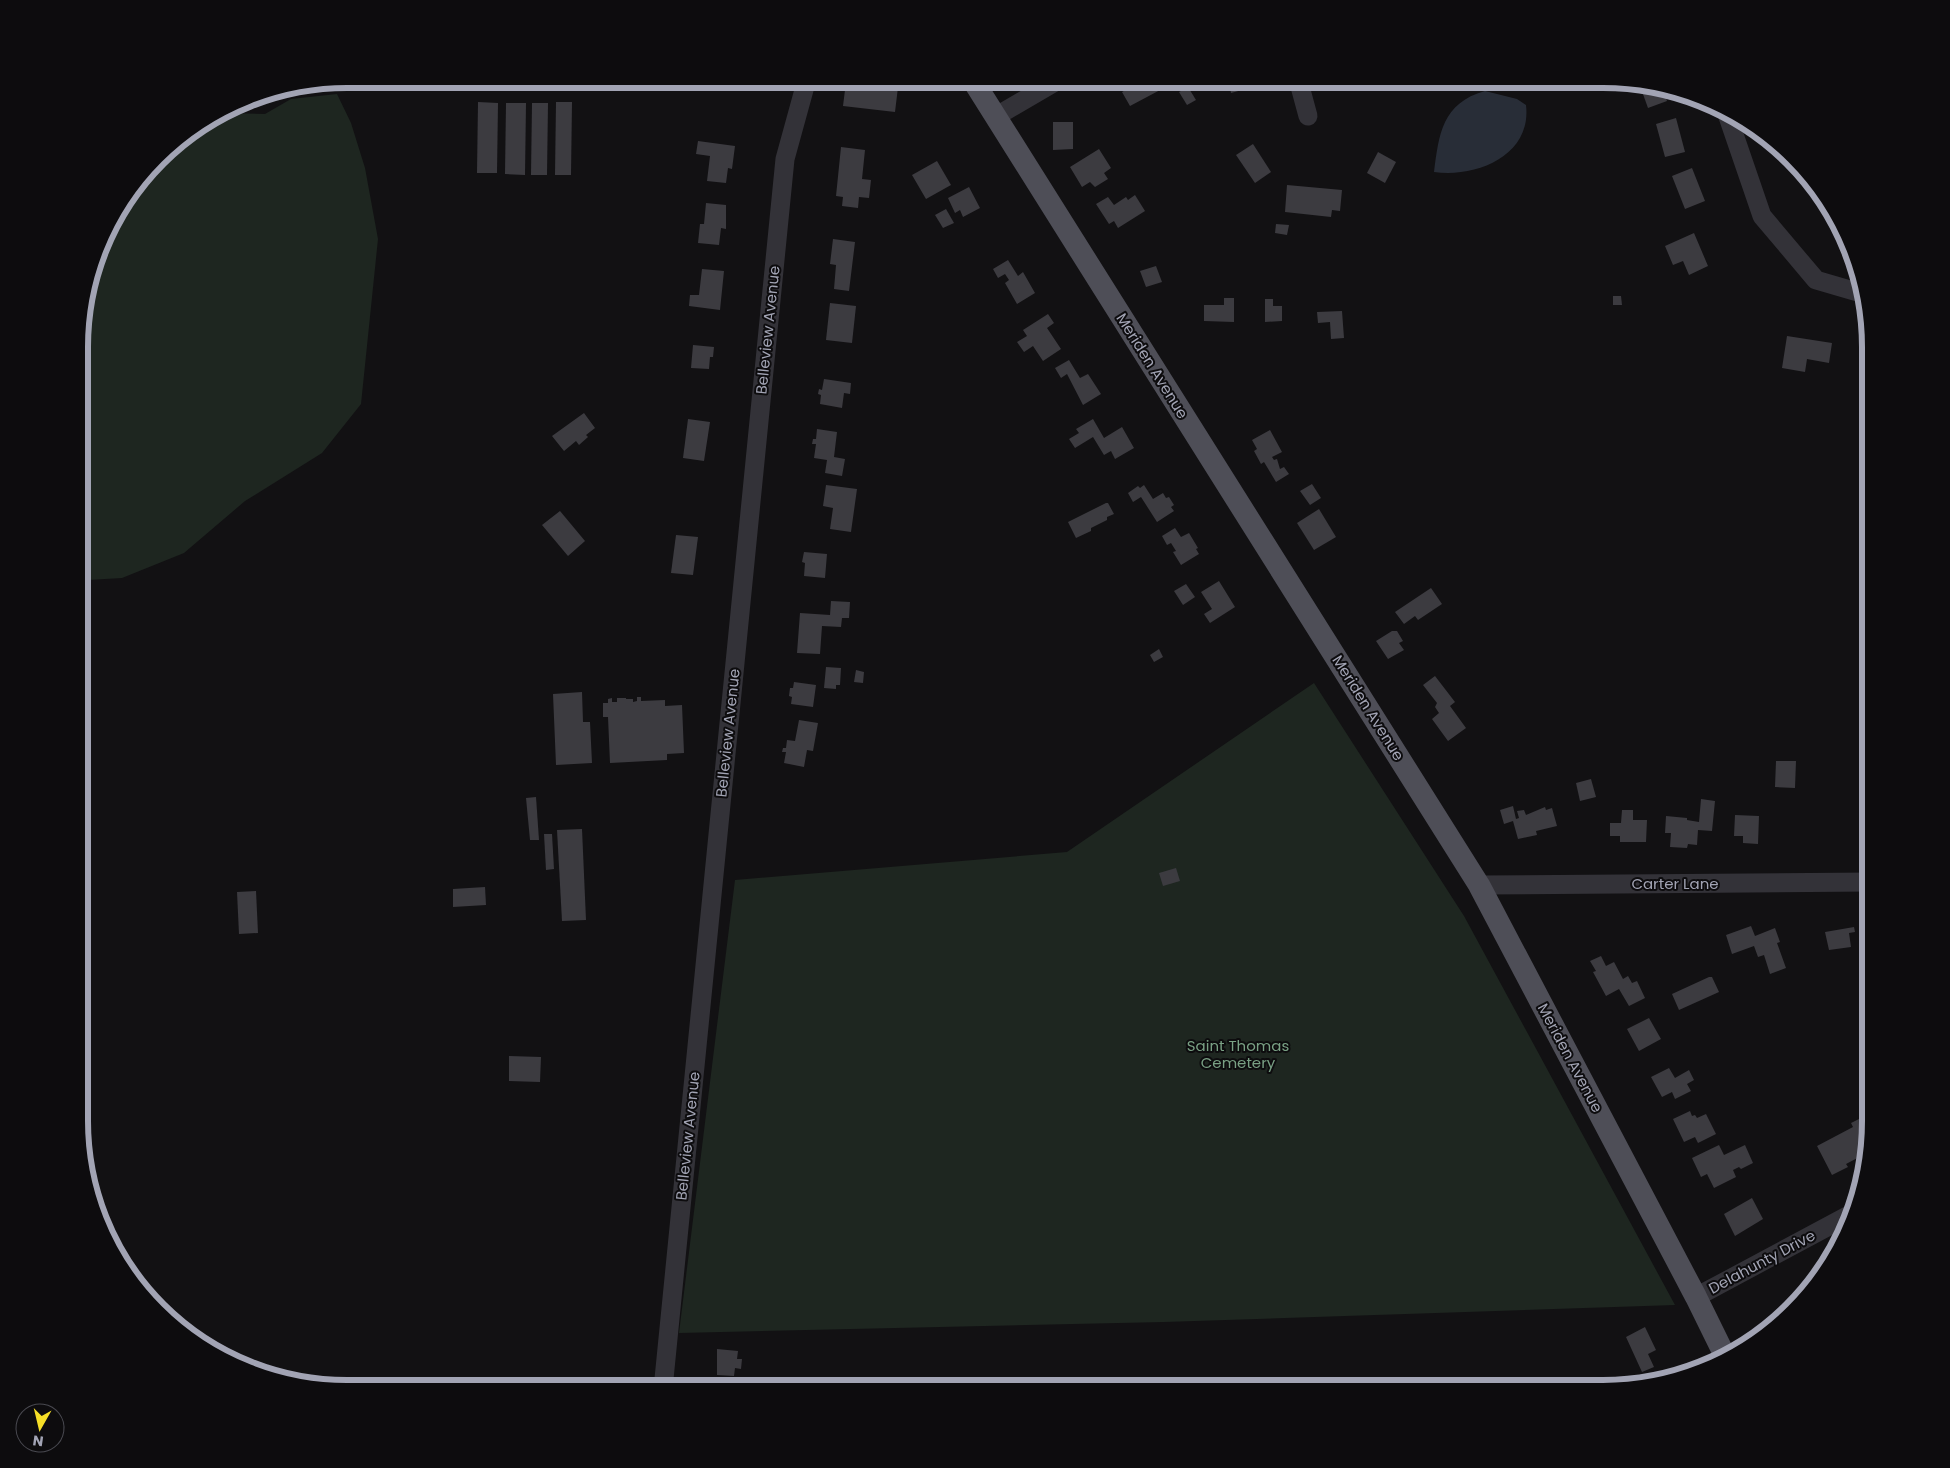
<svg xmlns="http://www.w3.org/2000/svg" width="1950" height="1468" viewBox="0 0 1950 1468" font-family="Poppins,sans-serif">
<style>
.green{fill:#1e2620}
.water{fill:#282d37}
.building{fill:#3c3b40}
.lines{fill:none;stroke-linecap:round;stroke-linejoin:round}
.minor{stroke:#333238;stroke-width:19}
.major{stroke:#4e4e57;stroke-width:22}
.labels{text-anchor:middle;stroke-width:4;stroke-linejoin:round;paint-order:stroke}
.street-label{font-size:15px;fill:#a2a4b4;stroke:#0d0c0e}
.park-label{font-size:15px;fill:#79a084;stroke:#0d0c0e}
.rim{fill:none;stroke:#a2a4b4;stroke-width:6}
</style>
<rect width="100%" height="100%" fill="#121113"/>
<g class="green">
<polygon points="337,94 351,123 365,168 378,239 361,404 322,453 245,501 184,553 122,578 88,580 81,577 81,311 114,213 170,145 226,113 265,114 291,99"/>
<polygon points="1314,683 1464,916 1675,1305 1164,1322 679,1333 735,880 1067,852"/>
</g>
<path class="water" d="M1485,91L1517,99L1526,105C1532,156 1476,178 1434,172C1439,134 1442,103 1485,91Z"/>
<g class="building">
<polygon points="872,79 899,79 895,112 843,106 846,82 871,85"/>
<polygon points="1138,79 1157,79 1162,89 1130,106 1122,92 1131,87 1129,84"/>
<polygon points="1242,79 1248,79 1249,88 1231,93 1229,83"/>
<polygon points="1639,83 1663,89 1667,101 1648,108"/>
<polygon points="1188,87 1196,100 1187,105 1179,92"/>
<polygon points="478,102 498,103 497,173 477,173"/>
<polygon points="556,102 572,102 571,175 555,175"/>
<polygon points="506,103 526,103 525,175 505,174"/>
<polygon points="532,103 548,103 547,175 531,175"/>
<polygon points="1676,118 1685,152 1665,157 1656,124"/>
<polygon points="1053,122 1073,122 1073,149 1053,150"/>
<polygon points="698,141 735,146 732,169 728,168 726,183 707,181 710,156 696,154"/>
<polygon points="1253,144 1271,172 1255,183 1236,155"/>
<polygon points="841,147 865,150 862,179 871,180 869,198 859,197 858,208 842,206 843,197 836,196"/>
<polygon points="1099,149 1111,168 1104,173 1108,179 1095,187 1090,182 1082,187 1070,167"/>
<polygon points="1378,152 1396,162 1385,183 1367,173"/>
<polygon points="937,161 951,185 926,199 912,175"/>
<polygon points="1692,168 1705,201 1685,209 1672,176"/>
<polygon points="1806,179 1819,195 1813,198"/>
<polygon points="1287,185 1342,190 1340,211 1332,210 1331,217 1285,212"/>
<polygon points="969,187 980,208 963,217 960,210 955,213 948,198"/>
<polygon points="1135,195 1145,211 1118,228 1114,221 1109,224 1096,204 1108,197 1114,205 1126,197 1128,200"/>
<polygon points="706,203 726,205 726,229 721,228 719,245 698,243 700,224 704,224"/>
<polygon points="946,209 954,223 943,228 935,215"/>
<polygon points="1276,224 1289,225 1287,235 1275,233"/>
<polygon points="1694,233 1708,266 1689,275 1683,261 1673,265 1665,246"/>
<polygon points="833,239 855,242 849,291 834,289 836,265 830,264"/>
<polygon points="1008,260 1018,276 1023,272 1035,293 1017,304 1005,283 1009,280 1005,274 998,278 993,269"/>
<polygon points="1156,266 1162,282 1146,287 1140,271"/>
<polygon points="702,269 724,271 720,310 689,306 690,295 699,295"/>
<polygon points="1613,296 1621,296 1622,305 1613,305"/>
<polygon points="1224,298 1234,298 1234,322 1204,321 1204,305 1224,305"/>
<polygon points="1265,299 1273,299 1273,306 1282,306 1282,321 1265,322"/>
<polygon points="830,303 856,306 852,343 826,340"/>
<polygon points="1342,311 1344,338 1331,339 1330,322 1318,323 1317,312"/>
<polygon points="1048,314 1054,323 1047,328 1061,349 1043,361 1033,346 1024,352 1017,342 1027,336 1023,330"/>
<polygon points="1787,336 1832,343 1829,363 1807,359 1805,372 1782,368"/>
<polygon points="693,345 714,347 713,357 710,357 709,369 691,368"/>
<polygon points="1069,360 1080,378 1088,374 1101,394 1083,405 1067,374 1061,378 1055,368"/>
<polygon points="824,379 851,383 850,394 844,393 842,408 820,404 821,395 818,394 819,389 822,390"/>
<polygon points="584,413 595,428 586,435 588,437 579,445 576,441 564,451 552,436"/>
<polygon points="688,419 710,422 704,461 683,458"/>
<polygon points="1093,419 1104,438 1122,427 1134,448 1115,459 1111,451 1104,455 1093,437 1075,448 1069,439 1079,433 1076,429"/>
<polygon points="817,429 837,432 834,457 845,459 842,476 825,473 827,460 814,458 816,444 812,444 813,439 816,439"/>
<polygon points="1270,430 1282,452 1272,457 1274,460 1277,459 1280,469 1284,467 1289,474 1276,482 1264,462 1261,464 1254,451 1257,449 1252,440"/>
<polygon points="1312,484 1321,498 1310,505 1300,491"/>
<polygon points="826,485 857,489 851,532 830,529 833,508 823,506"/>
<polygon points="1144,485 1153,499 1163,493 1166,498 1169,497 1174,505 1171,507 1174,511 1157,522 1141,497 1133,502 1128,493 1138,486 1140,488"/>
<polygon points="1106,503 1108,503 1114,514 1107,517 1107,520 1091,528 1091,531 1076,538 1068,522"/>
<polygon points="1319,509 1336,537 1314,550 1297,523"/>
<polygon points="560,511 585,541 568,556 542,525"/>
<polygon points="1175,528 1181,537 1189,533 1198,548 1196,549 1199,554 1181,565 1173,552 1176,551 1171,543 1167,545 1162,536"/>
<polygon points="676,535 698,537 693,575 671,573"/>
<polygon points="804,552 827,554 825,578 804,576 805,563 802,562"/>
<polygon points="1219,581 1235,607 1210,623 1204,614 1212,609 1201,592"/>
<polygon points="1186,584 1195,597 1183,605 1174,591"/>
<polygon points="1431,588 1442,604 1418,620 1415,616 1404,624 1395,612"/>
<polygon points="831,601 850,602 849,618 842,618 841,627 822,626 820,654 797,653 800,613 830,615"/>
<polygon points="1392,631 1397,631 1403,641 1399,643 1404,650 1388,659 1376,641"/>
<polygon points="1159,649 1163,657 1154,662 1150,655"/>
<polygon points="826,667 841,668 840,685 836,685 836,689 824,688"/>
<polygon points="856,670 864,672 863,683 854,682"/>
<polygon points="1435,676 1455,702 1450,706 1466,728 1448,741 1432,719 1439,713 1435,707 1437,703 1423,685"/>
<polygon points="794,682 816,685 813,707 791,704 792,697 789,696 790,688 793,688"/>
<polygon points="582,692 583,722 590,722 592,763 556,765 553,694"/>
<polygon points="637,697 641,697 641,701 665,700 665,706 682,705 684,753 667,754 667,760 610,763 608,717 603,717 603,703 608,703 608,699 612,698 612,702 617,702 617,698 626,698 626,699 633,699 633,702 637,701"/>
<polygon points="799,720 818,723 813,751 807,750 804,767 784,763 786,752 782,752 783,748 786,748 787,740 795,741"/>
<polygon points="1776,761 1796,761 1795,788 1775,787"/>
<polygon points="1591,779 1596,797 1580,801 1576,783"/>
<polygon points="1870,795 1871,795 1871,819 1866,818"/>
<polygon points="536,797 539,840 530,840 526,798"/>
<polygon points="1701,799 1715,801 1712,831 1698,830 1697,845 1688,844 1687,848 1670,847 1671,833 1665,833 1666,816 1687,818 1687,820 1699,822"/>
<polygon points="1513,806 1516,819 1519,818 1517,811 1524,810 1526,815 1545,807 1546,810 1552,808 1557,826 1536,831 1537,835 1518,839 1513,821 1504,824 1500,810"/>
<polygon points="1622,810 1633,810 1633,820 1647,820 1646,842 1620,842 1620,836 1610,836 1610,823 1621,823"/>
<polygon points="1735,815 1759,816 1758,844 1743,843 1743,836 1734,836"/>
<polygon points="582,829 586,920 562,921 557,830"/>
<polygon points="544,834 552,834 554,869 546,870"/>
<polygon points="1176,868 1180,881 1163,886 1159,873"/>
<polygon points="485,887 486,905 453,907 453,889"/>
<polygon points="256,891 258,933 239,934 237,892"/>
<polygon points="1751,926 1755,936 1775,928 1780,942 1777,943 1786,968 1770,974 1764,955 1758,957 1754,946 1732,954 1726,935"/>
<polygon points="1854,927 1855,932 1849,933 1851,947 1829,950 1825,932"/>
<polygon points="1601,956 1606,966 1614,962 1623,979 1628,976 1632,983 1637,981 1645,998 1629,1006 1619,989 1606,996 1593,972 1596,971 1590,961"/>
<polygon points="1709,977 1712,977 1719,992 1679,1010 1672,994"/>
<polygon points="1649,1018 1661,1039 1639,1051 1627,1029"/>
<polygon points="509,1056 541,1057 540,1082 509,1081"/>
<polygon points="1669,1068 1675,1078 1689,1070 1694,1080 1687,1084 1691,1091 1675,1099 1672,1092 1662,1097 1651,1077"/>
<polygon points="1690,1111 1692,1116 1695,1115 1697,1118 1706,1114 1716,1134 1698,1143 1695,1137 1684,1142 1673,1119"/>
<polygon points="1861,1118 1863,1122 1871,1118 1871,1140 1866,1158 1865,1154 1846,1164 1848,1167 1832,1175 1817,1146 1853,1127 1851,1123"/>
<polygon points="1719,1145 1724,1155 1745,1145 1753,1163 1741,1169 1739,1167 1733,1170 1736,1177 1714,1188 1707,1174 1701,1177 1692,1158"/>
<polygon points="1752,1198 1763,1219 1735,1236 1724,1214"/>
<polygon points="1815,1283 1805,1298 1801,1301 1796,1292"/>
<polygon points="1645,1327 1656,1350 1648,1354 1654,1367 1642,1372 1626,1337"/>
<polygon points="717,1349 738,1351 737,1359 742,1359 741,1369 735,1368 734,1376 717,1375"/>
</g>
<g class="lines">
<g class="minor">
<polyline points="1298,79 1308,116"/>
<polyline points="1726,111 1762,216 1816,280 1864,294"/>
<polyline points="995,117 1060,79"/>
<polyline points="1479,885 1871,882"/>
<polyline points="1696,1297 1853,1213"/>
<polyline points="663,1389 785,159 807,79"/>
</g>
<polyline class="major" points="972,79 1479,885 1696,1297 1726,1358"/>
</g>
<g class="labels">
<g class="street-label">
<text transform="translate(768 330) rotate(-84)" y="5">Belleview Avenue</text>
<text transform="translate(1152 366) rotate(58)" y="5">Meriden Avenue</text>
<text transform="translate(1368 708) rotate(58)" y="5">Meriden Avenue</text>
<text transform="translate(728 733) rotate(-84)" y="5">Belleview Avenue</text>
<text x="1675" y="889">Carter Lane</text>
<text transform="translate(1570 1058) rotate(62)" y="5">Meriden Avenue</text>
<text transform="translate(688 1136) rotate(-84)" y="5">Belleview Avenue</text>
<text transform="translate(1762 1262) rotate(-28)" y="5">Delahunty Drive</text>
</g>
<g class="park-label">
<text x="1238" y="1051">Saint Thomas<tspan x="1238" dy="17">Cemetery</tspan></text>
</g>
</g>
<path d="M0 0H1950V1468H0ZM347 88H1603A259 259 0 0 1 1862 347V1121A259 259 0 0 1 1603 1380H347A259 259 0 0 1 88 1121V347A259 259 0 0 1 347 88Z" fill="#0d0c0e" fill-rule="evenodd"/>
<path class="rim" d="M347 88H1603A259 259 0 0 1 1862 347V1121A259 259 0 0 1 1603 1380H347A259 259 0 0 1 88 1121V347A259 259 0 0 1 347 88Z"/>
<g transform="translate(40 1428) rotate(188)"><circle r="24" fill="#0d0c0e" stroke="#494950"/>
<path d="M0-4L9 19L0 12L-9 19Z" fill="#f5de27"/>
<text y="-8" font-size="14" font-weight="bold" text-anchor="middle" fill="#a2a4b4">N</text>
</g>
</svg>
